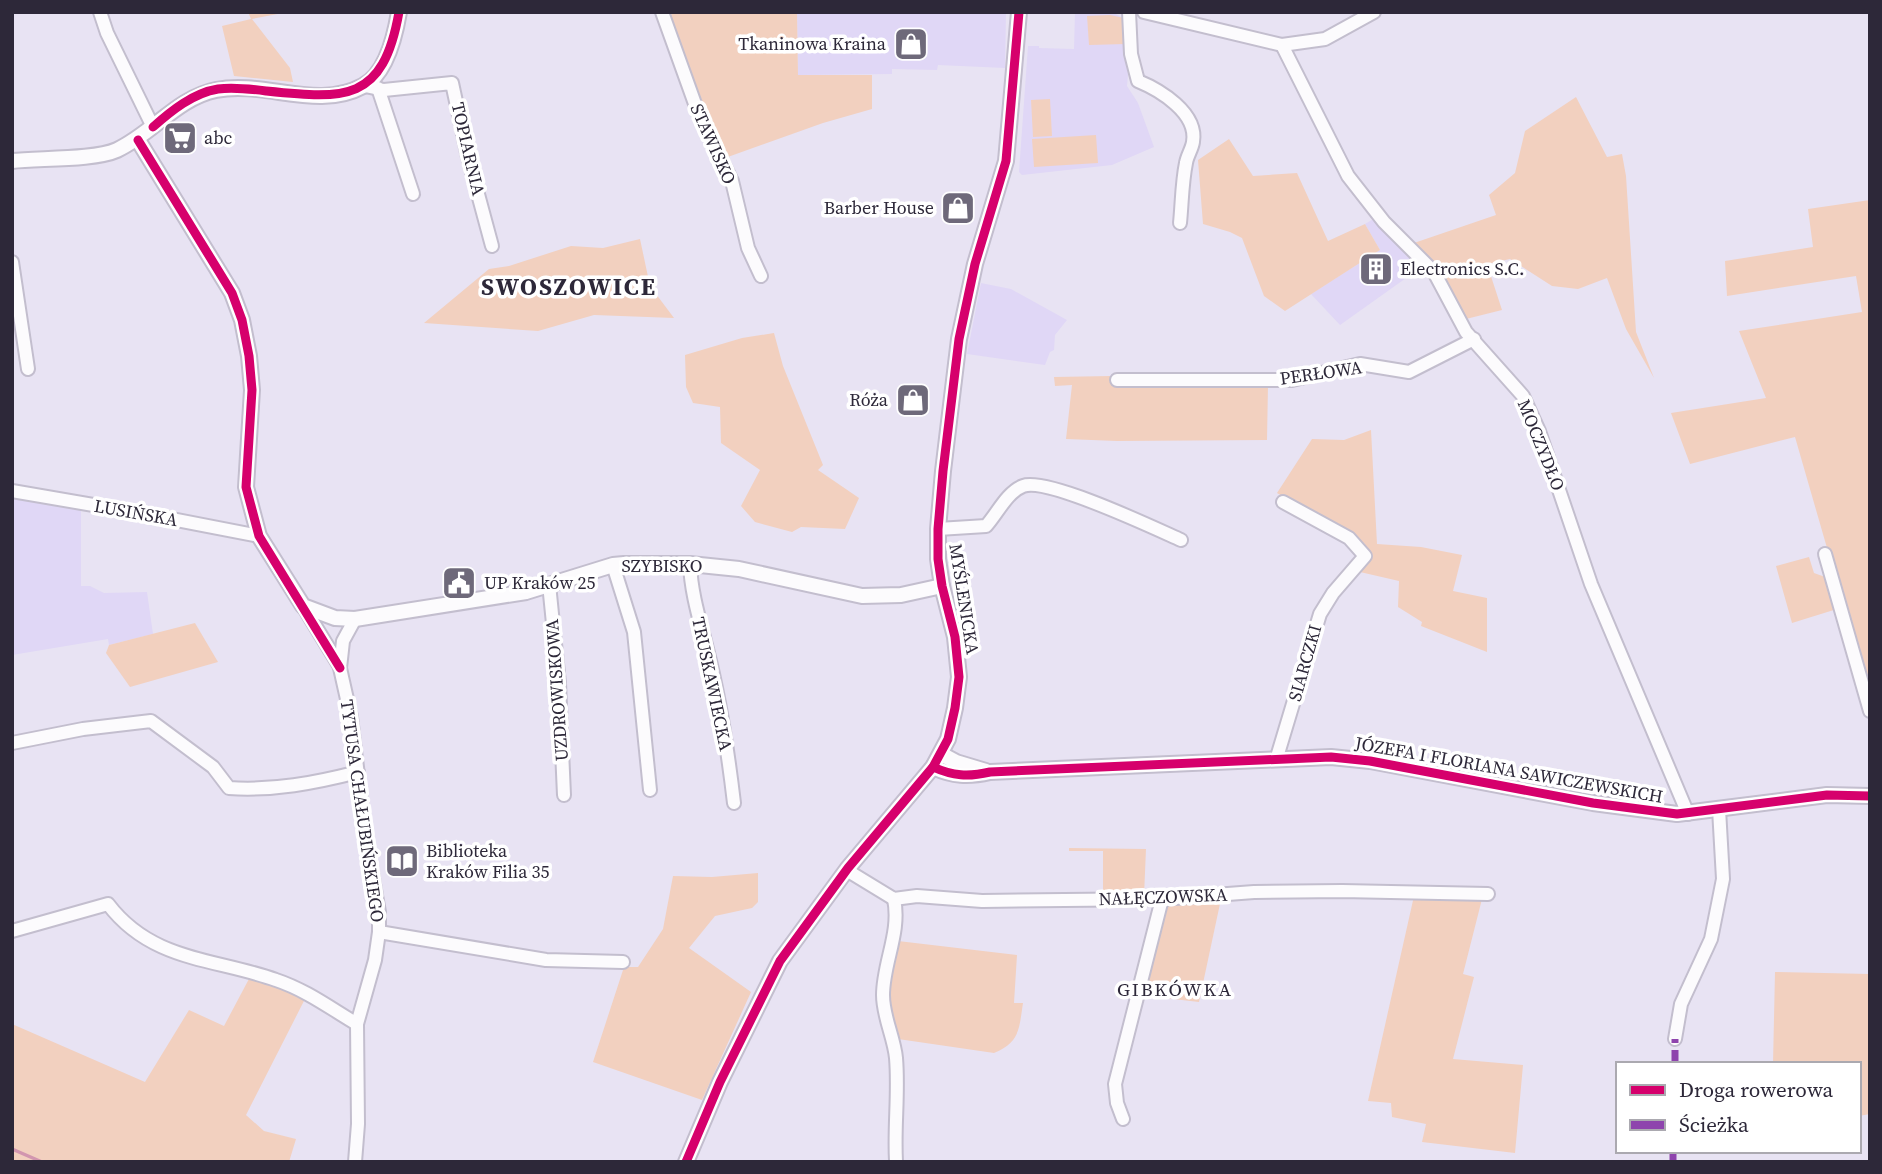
<svg xmlns="http://www.w3.org/2000/svg" width="1882" height="1174" viewBox="0 0 1882 1174" font-family="'Source Serif 4',serif">
<style>
.built{fill:#e0d7f6}
.green{fill:#f2d0bf}
.lines{fill:none;stroke-linecap:round;stroke-linejoin:round}
.stream{stroke:#d296af;stroke-width:3.5}
.minor-casing{stroke:#c3bece;stroke-width:16}
.tertiary-casing{stroke:#c3bece;stroke-width:18}
.minor{stroke:#fcfbfd;stroke-width:12}
.tertiary{stroke:#fcfbfd;stroke-width:14}
.quiet{stroke:#8e44ad;stroke-width:7;stroke-dasharray:14 7;stroke-linecap:butt}
.cycleway-casing{stroke:#fff;stroke-width:13}
.cycleway{stroke:#d6006c;stroke-width:9}
.labels{text-anchor:middle;stroke-width:7;stroke-linejoin:round;paint-order:stroke}
.poi-label{font-size:18px;fill:#2d2839;stroke:#fff;text-anchor:start}
.street-label{font-size:18px;fill:#2d2839;stroke:#fff}
.neighbourhood-label{font-size:19px;letter-spacing:2px;fill:#2d2839;stroke:#fff}
.district-label{font-size:24px;font-weight:bold;letter-spacing:2px;fill:#2d2839;stroke:#fff}
</style>
<rect width="100%" height="100%" fill="#e8e3f3"/>
<g class="built">
<polygon points="797,12 1006,12 1005,68 938,65 937,70 892,69 892,74 798,75"/>
<polygon points="1075,12 1116,14 1126,20 1129,64 1127,86 1138,103 1154,147 1112,165 1022,175 1019,172 1028,46 1039,46 1039,48 1074,49"/>
<polygon points="1375,218 1423,266 1340,325 1311,294 1380,250 1365,224"/>
<polygon points="981,283 1011,289 1067,320 1055,335 1054,350 1050,352 1045,365 967,354"/>
<polygon points="12,498 81,507 81,586 90,586 104,593 147,592 153,634 109,645 108,639 12,655"/>
</g>
<g class="green">
<polygon points="248,12 288,12 252,19 290,68 293,82 234,76 222,26 251,19"/>
<path d="M673,12H797L798,75H872V109L823,123L725,158C699,114 685,64 671,15Z"/>
<polygon points="1110,15 1124,18 1126,44 1089,45 1087,16"/>
<polygon points="1576,97 1607,157 1622,154 1626,176 1636,332 1654,378 1626,329 1607,278 1578,289 1552,286 1510,259 1487,264 1502,310 1466,319 1442,274 1414,243 1496,215 1489,195 1515,173 1525,131"/>
<polygon points="1050,99 1052,136 1033,137 1031,100"/>
<polygon points="1096,135 1098,163 1034,167 1032,139"/>
<polygon points="1229,139 1253,176 1297,173 1328,241 1365,224 1380,250 1285,311 1264,296 1242,238 1230,232 1203,224 1198,160"/>
<polygon points="1870,200 1870,697 1795,437 1690,464 1671,413 1766,398 1739,331 1862,312 1856,276 1727,296 1725,261 1813,247 1808,209"/>
<polygon points="640,239 650,286 674,318 594,315 538,331 424,323 489,269 509,266 571,246 603,248"/>
<polygon points="774,333 783,366 823,465 818,470 859,498 845,529 801,527 792,532 755,522 741,506 760,470 721,443 720,407 693,403 686,387 685,355 742,338"/>
<polygon points="1111,376 1113,385 1268,385 1267,440 1117,441 1066,439 1072,385 1055,386 1054,377"/>
<polygon points="1371,430 1377,544 1421,547 1462,555 1453,591 1487,598 1487,652 1421,626 1422,622 1398,607 1399,581 1360,572 1370,555 1364,543 1277,493 1312,439 1344,440"/>
<polygon points="1809,557 1814,573 1828,578 1837,609 1792,623 1776,566"/>
<polygon points="195,623 218,662 130,687 106,653 109,645"/>
<polygon points="1069,848 1146,849 1144,896 1103,896 1103,851 1069,851"/>
<polygon points="758,873 758,902 752,908 715,916 689,948 751,992 702,1100 593,1062 624,967 638,967 663,929 673,876 712,877"/>
<polygon points="1414,896 1482,899 1463,974 1474,977 1453,1059 1523,1065 1515,1153 1422,1142 1426,1124 1392,1117 1391,1103 1368,1101"/>
<polygon points="1221,899 1199,1002 1139,995 1168,903"/>
<path d="M898,941L1017,955L1014,1003H1023C1019,1029 1020,1042 994,1053L898,1039L887,995Z"/>
<polygon points="1775,972 1870,974 1870,1114 1859,1116 1859,1064 1773,1064"/>
<polygon points="250,977 306,997 246,1115 264,1131 296,1139 289,1162 12,1162 12,1024 145,1082 189,1010 224,1026"/>
</g>
<g class="lines">
<polyline class="stream" points="12,1149 42,1162"/>
<g class="minor-casing">
<g id="minor">
<polyline points="100,12 107,33 153,127"/>
<polyline points="662,12 699,115 732,181 748,248 761,276"/>
<path d="M1129,12L1131,54L1138,81C1160,90 1198,113 1193,142C1192,149 1187,156 1186,163C1182,182 1182,203 1180,223"/>
<polyline points="1144,12 1282,45 1325,39 1374,12"/>
<polyline points="1282,45 1348,176 1384,222 1434,272 1466,332 1523,396 1539,431 1591,584 1688,814"/>
<polyline points="365,86 384,90 452,83 468,157 492,246"/>
<polyline points="378,88 413,194"/>
<polyline points="12,262 28,369"/>
<polyline points="1117,380 1292,380 1360,364 1409,372 1474,339"/>
<polyline points="12,491 151,515 259,536"/>
<path d="M938,529L986,526C997,514 1007,492 1023,486C1047,477 1154,528 1181,540"/>
<polyline points="1825,554 1870,711"/>
<path d="M690,564C691,593 700,621 707,649C720,699 728,752 734,803"/>
<polyline points="613,565 634,632 650,790"/>
<polyline points="549,584 559,683 564,795"/>
<polyline points="303,606 339,665"/>
<polyline points="355,619 343,641 340,668 351,717 365,834 379,912 379,932 375,960 357,1024 358,1124 355,1162"/>
<path d="M12,743L83,729L151,721L213,767L229,788C273,791 315,783 358,772"/>
<polyline points="1277,757 1320,614 1333,593 1365,556 1349,538 1283,502"/>
<polyline points="848,868 853,874 894,899 917,896 982,901 1162,899 1254,892 1342,891 1488,894"/>
<path d="M894,899C901,932 883,963 883,995C883,1017 894,1037 896,1058C899,1093 894,1126 896,1161"/>
<path d="M12,931L108,904C152,962 215,958 276,980C306,990 330,1008 357,1024"/>
<polyline points="379,932 546,960 623,962"/>
<polyline points="1675,1039 1681,1004 1711,939 1723,879 1719,809"/>
<polyline points="1123,1119 1117,1103 1115,1084 1162,899"/>
</g>
</g>
<g class="tertiary-casing">
<g id="tertiary">
<polyline points="138,140 232,293 242,320 249,356 252,390 246,487 259,536 303,606 335,618 355,619 526,592 613,565 624,564 690,564 739,569 862,596 901,595 942,586"/>
<path d="M12,161C39,158 95,160 117,150C153,133 177,98 216,90C265,80 317,111 363,86C386,74 395,36 399,12"/>
<polyline points="941,754 956,762 986,771"/>
<path d="M933,767C953,776 968,777 990,772L1331,757L1370,761L1593,803L1677,814L1827,795L1870,796"/>
<polyline points="686,1162 720,1082 780,961 848,868 933,767 948,739 955,708 959,677 955,637 942,586 938,559 938,529 943,471 959,339 975,264 1006,161 1019,12"/>
</g>
</g>
<use href="#minor" class="minor"/>
<use href="#tertiary" class="tertiary"/>
<g class="quiet">
<polyline points="1675,1064 1675,1039"/>
<polyline points="896,1161 896,1162"/>
<polyline points="1673,1162 1673,1151"/>
</g>
<g class="cycleway-casing">
<g id="cycleway">
<path d="M153,127C171,111 193,93 218,89C233,87 251,89 266,91C345,99 383,103 399,12"/>
<polyline points="138,140 232,293 242,320 249,356 252,390 246,487 259,536 340,668"/>
<path d="M933,767C953,776 968,777 990,772L1331,757L1370,761L1593,803L1677,814L1827,795L1870,796"/>
<polyline points="686,1162 720,1082 780,961 848,868 933,767 948,739 955,708 959,677 955,637 942,586 938,559 938,529 943,471 959,339 975,264 1006,161 1019,12"/>
</g>
</g>
<use href="#cycleway" class="cycleway"/>
</g>
<defs>
<g id="shop-square" transform="scale(1.75)"><rect x="-9" y="-9" width="18" height="18" rx="4" fill="#6e697a" stroke="#fff"/><path d="M-5-2.5h2.3a2.7 3.5 0 0 1 5.4 0H5L5.5 6h-11ZM-1.5-2.5h3a1.5 2.3 0 0 0-3 0Z" fill="#fff"/></g>
<g id="supermarket-square" transform="scale(1.75)"><rect x="-9" y="-9" width="18" height="18" rx="4" fill="#6e697a" stroke="#fff"/><path d="M-6-5.5h2.5l.6 2H6L4.5 2H-2.5L-4.4-4H-6ZM-1.5 3.2a1.3 1.3 0 1 0 .1 0ZM3 3.2a1.3 1.3 0 1 0 .1 0Z" fill="#fff"/></g>
<g id="building-square" transform="scale(1.75)"><rect x="-9" y="-9" width="18" height="18" rx="4" fill="#6e697a" stroke="#fff"/><path d="M-4-6H4V6H1V3H-1V6H-4ZM-2.5-4.3h1.7v1.8h-1.7ZM.8-4.3h1.7v1.8H.8ZM-2.5-1h1.7V.8h-1.7ZM.8-1h1.7V.8H.8Z" fill="#fff"/></g>
<g id="civic-square" transform="scale(1.75)"><rect x="-9" y="-9" width="18" height="18" rx="4" fill="#6e697a" stroke="#fff"/><path d="M-.6-6.5H3V-4.5H.6V-3L4-1V1h2V6H-6V1h2V-1L-.6-3ZM-1.2 2.5V6h2.4V2.5Z" fill="#fff"/></g>
<g id="library-square" transform="scale(1.75)"><rect x="-9" y="-9" width="18" height="18" rx="4" fill="#6e697a" stroke="#fff"/><path d="M-6-4Q-3-5.5-.7-3.5V5Q-3 3-6 4ZM6-4Q3-5.5 .7-3.5V5Q3 3 6 4Z" fill="#fff"/></g>
</defs>
<g fill-rule="evenodd">
<use href="#shop-square" x="911" y="44"/>
<use href="#supermarket-square" x="180" y="138"/>
<use href="#shop-square" x="958" y="208"/>
<use href="#building-square" x="1376" y="269"/>
<use href="#shop-square" x="913" y="400"/>
<use href="#civic-square" x="459" y="583"/>
<use href="#library-square" x="402" y="861"/>
</g>
<g class="labels">
<g class="poi-label">
<text x="886" y="50" text-anchor="end">Tkaninowa Kraina</text>
<text x="204" y="144">abc</text>
<text x="934" y="214" text-anchor="end">Barber House</text>
<text x="1400" y="275">Electronics S.C.</text>
<text x="888" y="406" text-anchor="end">Róża</text>
<text x="484" y="589">UP Kraków 25</text>
<text x="426" y="857">Biblioteka<tspan x="426" dy="21">Kraków Filia 35</tspan></text>
</g>
<g class="street-label">
<text transform="translate(713 144) rotate(66)" y="6">STAWISKO</text>
<text transform="translate(468 149) rotate(77)" y="6">TOPIARNIA</text>
<text transform="translate(1321 373) rotate(-8)" y="6">PERŁOWA</text>
<text transform="translate(1541 445) rotate(68)" y="6">MOCZYDŁO</text>
<text transform="translate(136 513) rotate(10)" y="6">LUSIŃSKA</text>
<text x="662" y="572">SZYBISKO</text>
<text transform="translate(964 599) rotate(81)" y="6">MYŚLENICKA</text>
<text transform="translate(1305 663) rotate(-74)" y="6">SIARCZKI</text>
<text transform="translate(712 684) rotate(78)" y="6">TRUSKAWIECKA</text>
<text transform="translate(557 690) rotate(-94)" y="6">UZDROWISKOWA</text>
<text transform="translate(1509 770) rotate(10)" y="6">JÓZEFA I FLORIANA SAWICZEWSKICH</text>
<text transform="translate(362 811) rotate(82)" y="6">TYTUSA CHAŁUBIŃSKIEGO</text>
<text transform="translate(1163 897) rotate(-2)" y="6">NAŁĘCZOWSKA</text>
</g>
<g class="neighbourhood-label">
<text x="1175" y="996">GIBKÓWKA</text>
</g>
<g class="district-label">
<text x="569" y="295">SWOSZOWICE</text>
</g>
</g>
<rect width="1882" height="1174" fill="none" stroke="#2d2839" stroke-width="28"/>
<rect x="1616" y="1062" width="245" height="91" fill="#ffffff" stroke="#aba9b0" stroke-width="2"/>
<rect x="1630" y="1085" width="35" height="10" fill="#d6006c" stroke="#aba9b0" stroke-width="2"/>
<text x="1679" y="1097" font-size="21" fill="#2d2839">Droga rowerowa</text>
<rect x="1630" y="1120" width="35" height="10" fill="#8e44ad" stroke="#aba9b0" stroke-width="2"/>
<text x="1679" y="1132" font-size="21" fill="#2d2839">Ścieżka</text>
</svg>
